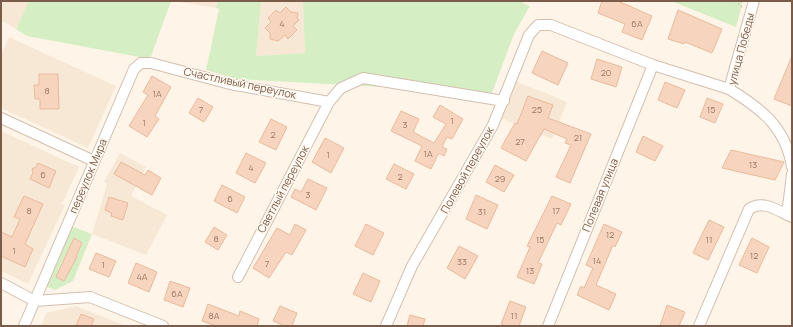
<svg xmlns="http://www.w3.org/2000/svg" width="793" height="327" viewBox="0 0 793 327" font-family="Manrope,sans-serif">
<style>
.residential{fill:#f7e8d6}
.green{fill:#d5eec4}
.building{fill:#f6d4bd;stroke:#eaba9c}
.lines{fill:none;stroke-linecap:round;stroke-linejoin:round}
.minor-casing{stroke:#d4bfaf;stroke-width:12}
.path{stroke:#dcb79f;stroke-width:2;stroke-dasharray:1 3;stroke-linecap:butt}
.minor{stroke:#fff;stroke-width:10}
.labels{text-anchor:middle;stroke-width:3;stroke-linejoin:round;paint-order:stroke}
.number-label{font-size:9px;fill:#9a7966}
.street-label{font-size:11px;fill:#7b5b49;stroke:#fff9f0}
</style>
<rect width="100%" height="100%" fill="#fef5e8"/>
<g class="residential">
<polygon points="1,1 29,1 16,29 1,20"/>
<polygon points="172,1 218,1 216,8"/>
<polygon points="261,1 303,1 305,53 256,56"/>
<polygon points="9,37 116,86 88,148 1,108 1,55"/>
<polygon points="513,80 567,102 552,139 501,118"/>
<polygon points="1,131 79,167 62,204 65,205 28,284 1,271"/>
<polygon points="120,153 146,167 131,196 167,215 146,255 92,234 107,184 104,182"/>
<polygon points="76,306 126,326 41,326 46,313"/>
</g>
<g class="green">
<polygon points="29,1 171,1 150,59 27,36 16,29"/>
<polygon points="218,1 261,1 256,56 305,53 303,1 523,1 523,3 530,6 514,34 492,93 237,79 206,70 219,9 216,8"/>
<polygon points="671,1 743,1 736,27"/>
<polygon points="71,226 92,234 73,281 55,290 43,285"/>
</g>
<g class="building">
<polygon points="602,1 618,1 652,16 642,40 622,32 625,24 598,13"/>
<polygon points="286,7 291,12 298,13 297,18 299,20 293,26 297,30 288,39 285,35 278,41 270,39 270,33 265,28 271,22 268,18 276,10 280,13"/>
<polygon points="678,10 722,29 712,53 685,42 684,44 668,39"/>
<polygon points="542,51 568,63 558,85 532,73"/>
<polygon points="792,56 792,106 774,99"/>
<polygon points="597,59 622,67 616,87 591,79"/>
<polygon points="39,74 58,74 59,109 40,109 40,99 35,99 34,85 39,85"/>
<polygon points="152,76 171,87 155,116 159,119 147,137 129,126 148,95 143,92"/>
<polygon points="665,82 685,90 677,108 658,100"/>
<polygon points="528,96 553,105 548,118 591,134 570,183 556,177 571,145 565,143 567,139 544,129 526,161 501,148 515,123 517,124"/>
<polygon points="198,98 213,107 204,122 189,113"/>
<polygon points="707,98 723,104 715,123 700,117"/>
<polygon points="440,105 463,119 452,139 447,137 442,147 447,149 444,156 439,153 431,169 415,161 422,146 391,131 401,111 419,119 413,132 434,143 446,124 433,117"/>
<polygon points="271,119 287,127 276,150 259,142"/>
<polygon points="643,136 663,146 655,161 636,152"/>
<polygon points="325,138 344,148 331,173 312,162"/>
<polygon points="731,150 784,162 775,180 722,168"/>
<polygon points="246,153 266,163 255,183 236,173"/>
<polygon points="121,162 145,175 148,170 161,178 152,195 114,174"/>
<polygon points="38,163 56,171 49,188 30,179 33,173 32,169 36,167"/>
<polygon points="394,164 414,174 406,189 386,179"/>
<polygon points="495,165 514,175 504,192 486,182"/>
<polygon points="308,179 327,188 316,210 291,197 295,189 301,192"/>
<polygon points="222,185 245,197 237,213 214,201"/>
<polygon points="476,195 498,205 487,229 466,219"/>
<polygon points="24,196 43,204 25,244 33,249 25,267 1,256 1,232 12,237 20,219 14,217"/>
<polygon points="552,196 571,204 561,225 557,223 538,263 542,264 534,284 517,277 530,247 527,246"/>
<polygon points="109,197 128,203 123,220 111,216 112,213 105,210"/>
<polygon points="709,220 724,227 708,260 693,253"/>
<polygon points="295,224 306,230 292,255 286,252 269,278 253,268 277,228 290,235"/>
<polygon points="366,224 384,233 373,255 355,246"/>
<polygon points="604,224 622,232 615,247 613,245 596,285 616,294 609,310 577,295 581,286 584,288 593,268 586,265"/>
<polygon points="214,227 227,235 218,250 205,242"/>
<polygon points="74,238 82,243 76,256 77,257 64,281 56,277"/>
<polygon points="752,238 769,247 757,273 739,265"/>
<polygon points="459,246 478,256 465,279 447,268"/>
<polygon points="96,253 116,261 109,277 89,269"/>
<polygon points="136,263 157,272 149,292 128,283"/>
<polygon points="363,273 380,281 371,302 353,294"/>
<polygon points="170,281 190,288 183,307 164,300"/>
<polygon points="510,301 526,307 519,326 506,326 501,324"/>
<polygon points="208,304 239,316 240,311 259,319 257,326 217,326 202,321"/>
<polygon points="667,305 685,312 679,326 660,326"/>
<polygon points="280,306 297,313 292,326 285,326 273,321"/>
<polygon points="81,314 94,319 91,326 76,326"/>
<polygon points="410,315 425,319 423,326 407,326"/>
</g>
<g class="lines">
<g class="minor-casing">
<g id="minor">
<path d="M754,1L729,89C762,109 786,128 792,167"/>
<polyline points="1,118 94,161"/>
<polyline points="787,215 792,174"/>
<polyline points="238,277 329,102 341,88 363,78 504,101"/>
<polyline points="1,283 35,301 90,297 163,326"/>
<polyline points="24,326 134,69 141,63 151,63 230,84 329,102"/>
<polyline points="386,326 412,266 493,125 529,35 538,25 551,25 653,65 729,89"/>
<polyline points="548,326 653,65"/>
<path d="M699,326L749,209C763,199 778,211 792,217"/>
</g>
</g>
<polyline class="path" points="735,1 743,8"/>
<use href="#minor" class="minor"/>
</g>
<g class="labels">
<g class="number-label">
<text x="282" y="27">4</text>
<text x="637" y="27">6А</text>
<text x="606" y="76">20</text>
<text x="47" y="94">8</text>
<text x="157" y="97">1А</text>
<text x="201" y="113">7</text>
<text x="537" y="113">25</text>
<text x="711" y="113">15</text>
<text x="452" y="124">1</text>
<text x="144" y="126">1</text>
<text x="405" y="128">3</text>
<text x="273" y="138">2</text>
<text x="578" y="141">21</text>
<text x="520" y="145">27</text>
<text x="428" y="157">1А</text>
<text x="328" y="158">1</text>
<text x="753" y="168">13</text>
<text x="251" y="171">4</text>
<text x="43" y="178">6</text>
<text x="400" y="180">2</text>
<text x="500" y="182">29</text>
<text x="308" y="198">3</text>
<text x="230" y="202">6</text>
<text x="29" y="214">8</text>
<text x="556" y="214">17</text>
<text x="482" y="215">31</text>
<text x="610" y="238">12</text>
<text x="216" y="242">8</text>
<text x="540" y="243">15</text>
<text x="709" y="243">11</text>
<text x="14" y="254">1</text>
<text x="754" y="259">12</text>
<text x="597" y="264">14</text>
<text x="462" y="265">33</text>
<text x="267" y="267">7</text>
<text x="103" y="268">1</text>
<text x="530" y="274">13</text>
<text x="142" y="280">4А</text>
<text x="177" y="297">6А</text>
<text x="214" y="319">8А</text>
<text x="514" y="319">11</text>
</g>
<g class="street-label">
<text transform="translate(741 49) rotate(-75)" y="4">улица Победы</text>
<text transform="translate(240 83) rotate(12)" y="4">Счастливый переулок</text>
<text transform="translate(467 170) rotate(-61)" y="4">Полевой переулок</text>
<text transform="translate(88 176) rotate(-67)" y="4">переулок Мира</text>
<text transform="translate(283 189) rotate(-62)" y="4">Светлый переулок</text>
<text transform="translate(600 195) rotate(-68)" y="4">Полевая улица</text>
</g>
</g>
<rect width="793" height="327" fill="none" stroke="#7b5b49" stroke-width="4"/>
</svg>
